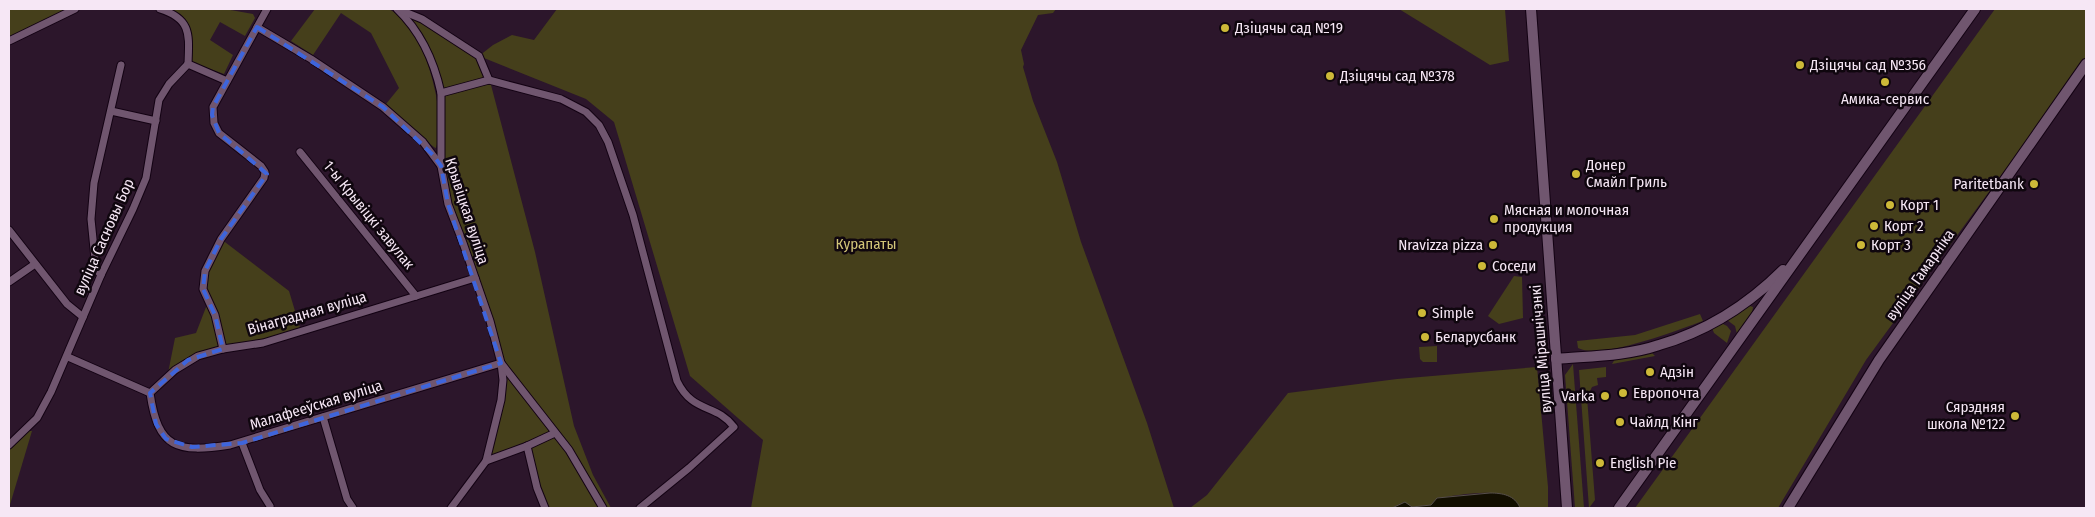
<svg xmlns="http://www.w3.org/2000/svg" width="2095" height="517" viewBox="0 0 2095 517" font-family="'Fira Sans Condensed',sans-serif">
<style>
.green{fill:#453f1b}
.water{fill:#120e00;stroke:#564f4a}
.lines{fill:none;stroke-linecap:round;stroke-linejoin:round}
.street-casing{stroke:#130213;stroke-width:9}
.secondary-casing{stroke:#130213;stroke-width:12}
.street{stroke:#70566f;stroke-width:7}
.secondary{stroke:#70566f;stroke-width:10}
.marked{fill:none;stroke:#3e65dc;stroke-width:4;stroke-dasharray:10 6;stroke-linejoin:round}
.poi-dot{fill:#cdb938;stroke:#0f060e;stroke-width:2}
.labels{text-anchor:middle;stroke-width:5;stroke-linejoin:round;paint-order:stroke}
.poi-label{font-size:15px;fill:#f6e7f5;stroke:#0f060e;text-anchor:start}
.street-label{font-size:15px;fill:#f6e7f5;stroke:#0f060e}
.park-label{font-size:15px;fill:#d2c578;stroke:#0f060e}
</style>
<rect width="100%" height="100%" fill="#2c162b"/>
<g class="green">
<polygon points="9,9 68,9 9,39"/>
<path d="M169,9H225L253,14L255,18L245,36L220,22L210,40L233,55L224,74L191,62C192,39 195,18 169,9Z"/>
<path d="M315,9H389C417,25 430,65 436,95C439,110 437,126 438,141L436,148C431,147 394,110 386,104L399,88L371,33L341,13L313,55L291,41Z"/>
<polygon points="397,9 414,15 479,56 493,45 512,35 534,40 557,9 1056,9 1053,13 1038,15 1021,50 1024,64 1023,67 1033,101 1057,162 1081,242 1147,423 1174,508 751,508 763,440 690,376 614,122 586,99 479,56 491,85 535,252 574,426 593,475 611,508 545,508 527,447 486,461 501,400 501,363 445,192 441,93 424,46"/>
<polygon points="1399,9 1505,9 1509,61 1490,65"/>
<polygon points="1995,9 2086,9 2086,59 1866,360 1778,508 1635,508"/>
<polygon points="221,239 289,291 301,331 198,356 167,378 175,338 196,333 208,302 203,281"/>
<polygon points="1514,276 1522,277 1523,318 1499,324 1488,316"/>
<polygon points="1750,306 1753,307 1752,314 1737,334 1735,326 1727,320"/>
<path d="M1700,314L1703,321C1678,330 1602,360 1578,348L1577,341L1635,335Z"/>
<polygon points="1721,323 1727,326 1731,331 1727,343 1714,333 1712,328"/>
<polygon points="1437,346 1437,362 1423,362 1420,359 1419,347"/>
<polygon points="1651,352 1655,356 1612,364 1615,359"/>
<polygon points="1573,364 1584,508 1575,508 1565,375"/>
<path d="M1537,367L1548,487V508H1520C1510,483 1459,496 1437,498L1431,505L1412,507L1404,502L1392,508H1190L1207,495L1288,393L1397,379Z"/>
<polygon points="1606,367 1606,377 1597,378 1598,385 1592,387 1587,397 1595,500 1589,508 1579,370"/>
<polygon points="29,431 32,431 9,508 9,450"/>
</g>
<path class="water" d="M1490,493C1502,493 1515,495 1520,508H1392L1405,502L1412,507L1431,505L1437,498Z"/>
<g class="lines">
<g class="street-casing">
<g id="street">
<path d="M160,9C192,19 189,35 188,64"/>
<path d="M397,9C420,31 434,61 441,93V166"/>
<polyline points="400,10 422,19 479,56 489,80"/>
<polyline points="257,27 311,59 383,107 423,142 441,166 448,204 463,243 490,321 501,363 503,380 501,400 486,461 451,508"/>
<polyline points="9,41 75,9"/>
<polyline points="188,64 227,81"/>
<path d="M441,93L489,80L561,99L586,112L599,125L608,142L633,215L677,381C693,414 716,403 734,427L689,468L640,508"/>
<polyline points="111,111 156,121"/>
<polyline points="300,152 416,296"/>
<polyline points="9,230 67,304 83,317"/>
<polyline points="101,275 96,269 91,219 94,183 121,65"/>
<path d="M475,278L263,343L223,349L198,356L175,370L150,393C158,449 177,453 230,445L501,363"/>
<polyline points="9,282 35,264"/>
<polyline points="223,349 215,315 203,289 205,271 221,239 264,178 265,172 261,166 219,133 214,123 213,107 267,9"/>
<polyline points="68,357 150,393"/>
<polyline points="501,363 569,450 603,508"/>
<polyline points="323,417 347,499 353,508"/>
<polyline points="242,443 260,490 270,506"/>
<polyline points="9,445 37,418 51,392 101,275 133,209 146,178 159,100 169,84 188,64"/>
<polyline points="527,446 537,488 545,508"/>
<polyline points="486,461 527,446 555,433"/>
</g>
</g>
<g class="secondary-casing">
<g id="secondary">
<polyline points="1531,9 1567,508"/>
<path d="M1556,359C1590,356 1627,356 1659,345C1707,331 1748,305 1783,270"/>
<polyline points="1619,508 1975,9"/>
<polyline points="1788,508 1879,360 2086,64"/>
</g>
</g>
<use href="#street" class="street"/>
<use href="#secondary" class="secondary"/>
</g>
<path class="marked" d="M257,27L383,107L434,156L441,166L448,204L501,363L242,443L192,447L166,439L156,424L150,393L188,360L223,349L215,315L203,289L205,271L221,239L267,174L219,133L212,115L213,107Z"/>
<g class="poi-dot">
<circle cx="1225" cy="28" r="5"/>
<circle cx="1800" cy="65" r="5"/>
<circle cx="1330" cy="76" r="5"/>
<circle cx="1885" cy="82" r="5"/>
<circle cx="1576" cy="174" r="5"/>
<circle cx="2034" cy="184" r="5"/>
<circle cx="1890" cy="205" r="5"/>
<circle cx="1494" cy="219" r="5"/>
<circle cx="1874" cy="226" r="5"/>
<circle cx="1493" cy="245" r="5"/>
<circle cx="1861" cy="245" r="5"/>
<circle cx="1482" cy="266" r="5"/>
<circle cx="1422" cy="313" r="5"/>
<circle cx="1425" cy="337" r="5"/>
<circle cx="1650" cy="372" r="5"/>
<circle cx="1623" cy="393" r="5"/>
<circle cx="1605" cy="396" r="5"/>
<circle cx="2015" cy="416" r="5"/>
<circle cx="1620" cy="422" r="5"/>
<circle cx="1600" cy="463" r="5"/>
</g>
<g class="labels">
<g class="poi-label">
<text x="1235" y="33">Дзіцячы сад №19</text>
<text x="1810" y="70">Дзіцячы сад №356</text>
<text x="1340" y="81">Дзіцячы сад №378</text>
<text x="1885" y="104" text-anchor="middle">Амика-сервис</text>
<text x="1586" y="170">Донер<tspan x="1586" dy="17">Смайл Гриль</tspan></text>
<text x="2024" y="189" text-anchor="end">Paritetbank</text>
<text x="1900" y="210">Корт 1</text>
<text x="1504" y="215">Мясная и молочная<tspan x="1504" dy="17">продукция</tspan></text>
<text x="1884" y="231">Корт 2</text>
<text x="1483" y="250" text-anchor="end">Nravizza pizza</text>
<text x="1871" y="250">Корт 3</text>
<text x="1492" y="271">Соседи</text>
<text x="1432" y="318">Simple</text>
<text x="1435" y="342">Беларусбанк</text>
<text x="1660" y="377">Адзін</text>
<text x="1633" y="398">Европочта</text>
<text x="1595" y="401" text-anchor="end">Varka</text>
<text x="2005" y="412" text-anchor="end">Сярэдняя<tspan x="2005" dy="17">школа №122</tspan></text>
<text x="1630" y="427">Чайлд Кінг</text>
<text x="1610" y="468">English Pie</text>
</g>
<g class="street-label">
<text transform="translate(467 211) rotate(72)" y="5">Крывіцкая вуліца</text>
<text transform="translate(369 215) rotate(51)" y="5">1-ы Крывіцкі завулак</text>
<text transform="translate(104 237) rotate(-66)" y="5">вуліца Сасновы Бор</text>
<text transform="translate(1920 275) rotate(-55)" y="5">вуліца Гамарніка</text>
<text transform="translate(307 313) rotate(-16)" y="5">Вінаградная вуліца</text>
<text transform="translate(1541 349) rotate(-95)" y="5">вуліца Мірашнічэнкі</text>
<text transform="translate(316 405) rotate(-17)" y="5">Малафееўская вуліца</text>
</g>
<g class="park-label">
<text x="866" y="249">Курапаты</text>
</g>
</g>
<rect width="2095" height="517" fill="none" stroke="#f6e7f5" stroke-width="20"/>
</svg>
